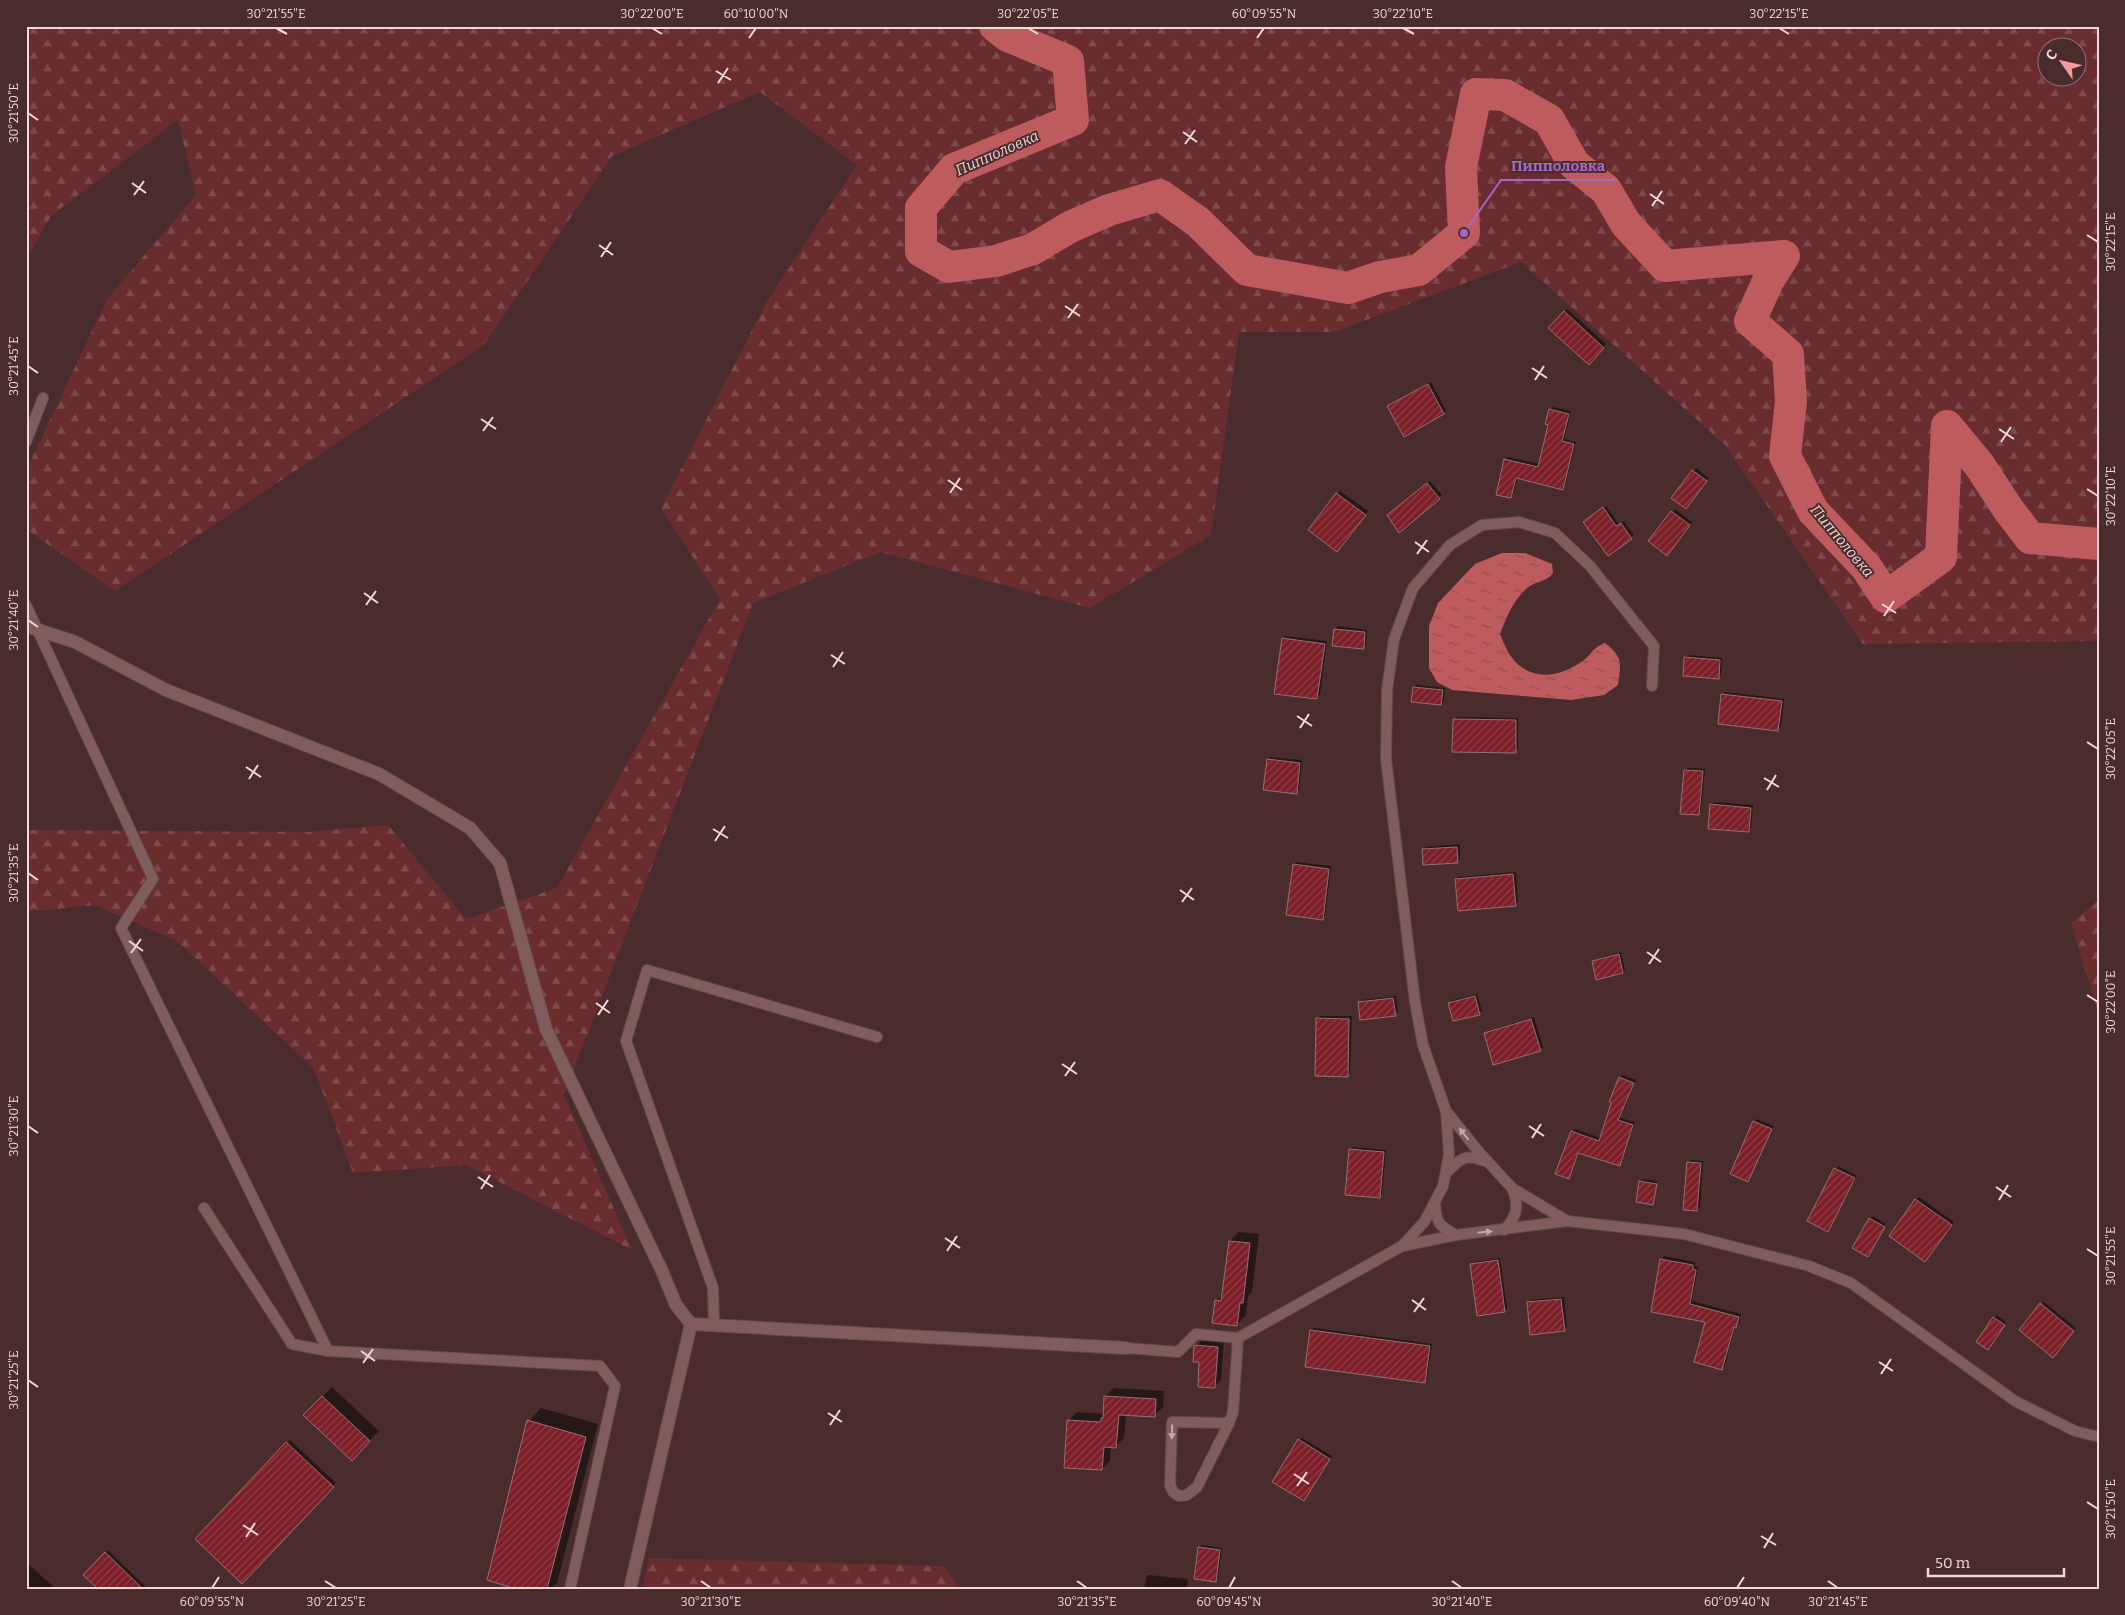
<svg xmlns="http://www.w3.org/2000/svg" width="2125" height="1615" viewBox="0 0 2125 1615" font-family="Bitter,serif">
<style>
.forest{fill:url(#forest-firs);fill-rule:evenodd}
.water{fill:url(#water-ripples)}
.shadow{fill:#0007}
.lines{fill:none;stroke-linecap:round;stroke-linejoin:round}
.river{stroke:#be5b5f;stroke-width:32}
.building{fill:url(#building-hatch);stroke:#957170}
.lane-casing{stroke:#654b4b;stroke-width:12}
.street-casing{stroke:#654b4b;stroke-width:14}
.lane{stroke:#805d5c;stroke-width:10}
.street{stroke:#805d5c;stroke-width:12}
.oneway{fill:#c3a8a7}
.ticks{fill:none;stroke:#efdad9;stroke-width:2}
.labels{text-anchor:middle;stroke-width:4;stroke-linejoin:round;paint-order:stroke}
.water-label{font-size:15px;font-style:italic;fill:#efd3d2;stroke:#4b2c2c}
.leader{fill:none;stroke:#a469c8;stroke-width:2}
.callout-dot{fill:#a469c8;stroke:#4b2c2c;stroke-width:2}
.callout-label{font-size:15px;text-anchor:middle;font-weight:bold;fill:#a469c8;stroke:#4b2c2c;stroke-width:4;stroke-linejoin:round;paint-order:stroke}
.neatline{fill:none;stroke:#efdad9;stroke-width:2}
.ticks-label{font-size:12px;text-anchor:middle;fill:#efdad9}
</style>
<defs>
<pattern id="forest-firs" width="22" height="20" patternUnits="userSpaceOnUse" patternTransform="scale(1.25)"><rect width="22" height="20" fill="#692c2f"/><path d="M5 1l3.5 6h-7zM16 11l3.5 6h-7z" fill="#7f4a4d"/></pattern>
<pattern id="water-ripples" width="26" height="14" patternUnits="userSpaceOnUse" patternTransform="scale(1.25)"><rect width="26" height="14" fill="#be5b5f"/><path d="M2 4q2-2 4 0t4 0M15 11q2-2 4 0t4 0" fill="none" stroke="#8f5153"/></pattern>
<pattern id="building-hatch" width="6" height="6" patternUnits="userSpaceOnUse" patternTransform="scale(1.25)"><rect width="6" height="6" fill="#7d1f29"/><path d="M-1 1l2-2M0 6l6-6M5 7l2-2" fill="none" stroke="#903f47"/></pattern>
</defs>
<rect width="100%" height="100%" fill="#4b2c2c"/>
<g class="forest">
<path d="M26,26H2099V650L2097,641L1863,644L1725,445L1521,262L1334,332H1239L1211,535L1090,608L880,552L753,603L564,1095L632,1250L466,1165L353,1173L314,1069L177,941L95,905L26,912V830L308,832L388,825L466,919L557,888L720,599L661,508L766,303L857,165L760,92L612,156L484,345L115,591L26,529V471L107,299L196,195L178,120L51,216L26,260ZM2048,48H2078V78H2048Z"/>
<polygon points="2099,900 2099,1015 2071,923"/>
<polygon points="649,1558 944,1566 961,1589 642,1589"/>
</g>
<path class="water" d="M1502,553H1525L1552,564L1553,573C1546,583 1534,581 1526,589C1513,601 1506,618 1500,634C1503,641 1506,649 1510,655C1529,683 1560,678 1584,660C1594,652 1591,649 1605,643C1623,657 1621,663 1618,685L1604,695L1571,700L1452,690L1437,682L1429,668V626L1438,603L1475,564Z"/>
<g class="shadow">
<polygon points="1567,309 1606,344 1589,363 1550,328"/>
<polygon points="1431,382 1446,411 1404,435 1391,404"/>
<polygon points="1553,407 1571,411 1564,439 1576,442 1565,486 1562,488 1518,478 1513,494 1511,497 1505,459 1508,457 1540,464 1550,424 1550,410"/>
<polygon points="1696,468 1709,478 1688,505 1673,498"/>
<polygon points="1430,481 1442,495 1400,531 1392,513"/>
<polygon points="1340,491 1368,511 1340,548 1310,530"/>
<polygon points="1606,506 1619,524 1624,521 1634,535 1608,554 1587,519"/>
<polygon points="1675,509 1692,522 1670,551 1650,541"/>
<polygon points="1338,626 1367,630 1366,645 1363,648 1335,629"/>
<polygon points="1285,636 1327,641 1320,695 1317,698 1283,639"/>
<polygon points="1688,655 1722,658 1721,675 1718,678 1686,658"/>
<polygon points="1417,685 1445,688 1444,701 1441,704 1414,687"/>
<polygon points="1725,692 1784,699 1781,727 1778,730 1723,695"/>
<polygon points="1457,717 1518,718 1518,749 1515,751 1454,720"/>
<polygon points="1270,757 1302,760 1299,790 1296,792 1268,760"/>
<polygon points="1688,768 1705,769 1701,811 1698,814 1685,770"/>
<polygon points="1714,802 1753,805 1751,828 1748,831 1711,805"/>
<polygon points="1460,844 1460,859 1458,862 1424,849 1426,847"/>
<polygon points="1296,862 1331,866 1325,916 1322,918 1294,865"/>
<polygon points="1516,872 1518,902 1516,905 1456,879 1459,877"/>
<polygon points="1621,952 1625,970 1623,972 1593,962 1596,959"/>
<polygon points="1477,994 1482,1011 1479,1013 1450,1003 1453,1000"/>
<polygon points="1396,996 1398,1012 1395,1014 1359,1003 1362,1000"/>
<polygon points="1320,1016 1352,1016 1350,1073 1348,1075 1318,1019"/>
<polygon points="1534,1017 1543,1048 1540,1050 1485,1034 1488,1031"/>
<polygon points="1622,1075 1636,1080 1620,1118 1635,1122 1622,1162 1620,1165 1580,1152 1569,1178 1556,1173 1572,1131 1575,1129 1601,1138 1620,1077"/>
<polygon points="1757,1119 1774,1126 1748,1180 1754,1122"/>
<polygon points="1353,1147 1386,1150 1382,1194 1379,1197 1351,1150"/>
<polygon points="1691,1160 1703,1161 1700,1207 1697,1210 1688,1163"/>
<polygon points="1838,1166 1857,1176 1830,1227 1808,1220"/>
<polygon points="1643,1179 1657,1181 1653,1204 1641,1181"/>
<polygon points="1919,1197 1954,1222 1928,1258 1916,1200"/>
<polygon points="1873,1216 1886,1224 1870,1252 1870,1219"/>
<polygon points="1239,1232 1259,1234 1252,1292 1248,1296 1246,1315 1236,1325 1216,1301 1224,1293 1230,1241"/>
<polygon points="1664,1256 1695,1262 1695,1266 1698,1267 1692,1301 1741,1314 1739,1324 1735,1326 1725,1366 1722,1368 1707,1321 1652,1311 1662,1259"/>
<polygon points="1500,1258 1507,1308 1504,1311 1471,1264 1474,1262"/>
<polygon points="1564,1297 1567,1327 1564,1330 1528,1303 1531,1300"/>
<polygon points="2044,1302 2076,1328 2055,1353 2041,1304"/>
<polygon points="1997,1315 2006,1322 1991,1345 1994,1318"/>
<polygon points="1314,1328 1432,1344 1427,1379 1425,1382 1311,1330"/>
<polygon points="1202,1340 1224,1341 1221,1380 1215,1386 1201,1361 1196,1346"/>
<polygon points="332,1387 379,1431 362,1449 322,1397"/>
<polygon points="1114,1388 1164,1391 1163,1407 1154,1416 1126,1414 1124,1438 1116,1446 1111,1446 1110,1461 1102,1469 1069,1420 1077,1412 1105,1414 1105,1396"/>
<polygon points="541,1408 598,1424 557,1583 551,1589 521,1589 529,1421"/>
<polygon points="1302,1438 1332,1456 1306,1497 1299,1440"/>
<polygon points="290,1440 336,1483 242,1582 196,1539"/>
<polygon points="1202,1545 1222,1548 1218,1578 1215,1580 1199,1548"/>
<polygon points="108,1550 148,1589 99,1589 85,1575"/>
<polygon points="26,1562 55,1588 26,1589"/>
<polygon points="1148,1575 1188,1579 1187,1589 1144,1589 1146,1578"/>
</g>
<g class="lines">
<polyline class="river" points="995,26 1008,36 1068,61 1073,120 954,169 921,208 921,251 949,267 996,261 1033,249 1070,227 1109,210 1160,195 1198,222 1247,270 1348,288 1380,277 1419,270 1464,233 1461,167 1476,94 1505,95 1549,120 1574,164 1606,190 1626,224 1665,266 1784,256 1768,281 1750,321 1788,354 1791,401 1785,456 1813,511 1866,567 1886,597 1941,557 1947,426 1980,466 2008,509 2030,538 2099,544"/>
</g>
<g class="building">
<polygon points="1564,311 1604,348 1589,365 1548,328"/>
<polygon points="1428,384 1444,414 1404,437 1387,406"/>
<polygon points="1549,409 1569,414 1562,441 1574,444 1563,490 1516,478 1511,498 1496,495 1504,459 1538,467 1548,425 1545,424"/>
<polygon points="1692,470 1707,481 1686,509 1671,498"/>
<polygon points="1427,483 1440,499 1399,533 1387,515"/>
<polygon points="1336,493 1366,515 1337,552 1308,530"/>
<polygon points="1603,507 1616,526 1621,523 1632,539 1608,556 1583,522"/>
<polygon points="1671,511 1690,525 1667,556 1648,541"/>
<polygon points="1334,629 1365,632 1364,649 1332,646"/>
<polygon points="1282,638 1325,644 1317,699 1274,694"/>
<polygon points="1684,657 1720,660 1719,679 1683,676"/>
<polygon points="1413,687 1443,690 1441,705 1411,702"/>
<polygon points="1721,694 1782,701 1778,731 1718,724"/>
<polygon points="1453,719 1516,720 1516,753 1452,752"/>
<polygon points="1267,759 1300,763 1297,794 1263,790"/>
<polygon points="1684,770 1703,771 1699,815 1680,814"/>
<polygon points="1710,804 1751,808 1749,832 1708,829"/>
<polygon points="1457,847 1458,863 1423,865 1422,849"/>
<polygon points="1293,864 1329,869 1323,920 1286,915"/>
<polygon points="1513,874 1516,906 1458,911 1455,879"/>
<polygon points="1619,954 1623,973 1596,980 1592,961"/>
<polygon points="1475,996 1480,1015 1453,1021 1448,1003"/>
<polygon points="1393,998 1396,1016 1360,1020 1358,1002"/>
<polygon points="1316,1018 1349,1019 1348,1077 1315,1076"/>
<polygon points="1531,1019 1541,1051 1493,1065 1484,1033"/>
<polygon points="1619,1077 1634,1083 1618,1120 1633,1125 1620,1166 1578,1153 1569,1179 1555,1174 1571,1131 1599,1141 1611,1103 1609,1102"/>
<polygon points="1753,1121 1772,1129 1748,1182 1730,1174"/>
<polygon points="1349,1149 1384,1152 1380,1198 1345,1195"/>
<polygon points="1687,1162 1701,1163 1697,1211 1683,1210"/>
<polygon points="1834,1168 1855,1178 1828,1232 1807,1221"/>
<polygon points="1639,1181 1657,1184 1653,1205 1636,1202"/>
<polygon points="1915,1199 1952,1225 1925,1262 1889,1236"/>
<polygon points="1869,1218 1885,1227 1868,1257 1852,1248"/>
<polygon points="1229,1241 1250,1243 1243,1303 1240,1303 1237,1326 1212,1323 1215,1300 1221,1301"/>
<polygon points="1660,1259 1693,1265 1693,1269 1696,1270 1690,1304 1739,1317 1736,1328 1734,1327 1722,1370 1694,1362 1705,1322 1651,1312"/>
<polygon points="1498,1260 1505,1312 1477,1316 1470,1264"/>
<polygon points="1561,1299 1565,1331 1530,1335 1527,1302"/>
<polygon points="2040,1303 2074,1331 2053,1358 2019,1330"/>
<polygon points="1993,1317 2005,1325 1988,1350 1976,1342"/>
<polygon points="1310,1330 1430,1346 1425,1383 1305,1367"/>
<polygon points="1194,1345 1218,1347 1215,1388 1198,1387 1199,1362 1193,1362"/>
<polygon points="322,1396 370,1441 352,1461 303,1415"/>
<polygon points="1104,1396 1156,1399 1155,1417 1119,1415 1116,1448 1104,1447 1102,1470 1064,1468 1067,1420 1101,1422 1101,1418 1103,1418"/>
<polygon points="527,1420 586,1437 547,1589 516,1589 487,1580"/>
<polygon points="1298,1439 1330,1459 1304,1501 1272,1482"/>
<polygon points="286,1442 334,1487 242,1584 195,1539"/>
<polygon points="1198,1547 1220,1550 1216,1582 1194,1579"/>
<polygon points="105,1552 143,1589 98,1589 83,1575"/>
</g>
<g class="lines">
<g class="lane-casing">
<g id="lane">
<polyline points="26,442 43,398"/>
<polyline points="26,605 153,879 121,928 328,1351"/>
<polyline points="1446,1111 1479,1152 1512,1188 1567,1221"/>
<path d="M1446,1173C1460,1159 1465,1153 1484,1161"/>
<path d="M1435,1203C1436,1223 1439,1226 1456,1235"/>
<polyline points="204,1208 292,1344 328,1351 600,1366 615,1386 570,1589"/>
<path d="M1504,1230C1518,1216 1519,1205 1512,1188"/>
<polyline points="1402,1246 1425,1221 1443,1186 1449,1155 1446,1111 1423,1045 1415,1002 1386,759 1387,690 1394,639 1413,588 1450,545 1482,525 1519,522 1555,533 1590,566 1654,646 1652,686"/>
<polyline points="714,1325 713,1288 626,1041 647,970 877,1037"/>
<polyline points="1126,1348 1178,1352 1196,1334 1238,1338 1402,1246 1456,1235 1567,1221 1684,1234 1809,1266 1851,1283 2015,1401 2075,1431 2099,1437"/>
<polyline points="1229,1423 1172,1422 1170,1485 1173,1492 1179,1496 1187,1495 1197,1487 1229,1423 1233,1412 1238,1338"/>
</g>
</g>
<g class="street-casing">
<g id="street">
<polyline points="26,626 75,642 166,690 379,774 470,828 500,863 546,1029 662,1271 676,1305 691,1324 1126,1348"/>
<polyline points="630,1589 691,1324"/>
</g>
</g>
<use href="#lane" class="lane"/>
<use href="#street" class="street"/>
</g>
<defs><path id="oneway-solid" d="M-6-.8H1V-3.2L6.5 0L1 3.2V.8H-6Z" transform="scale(1.25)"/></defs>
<g class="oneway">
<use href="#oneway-solid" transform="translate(1464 1134) rotate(-128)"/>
<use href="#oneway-solid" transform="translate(1485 1232) rotate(-6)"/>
<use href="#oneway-solid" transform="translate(1172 1432) rotate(92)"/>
</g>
<path class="ticks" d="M276,28L287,34M652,28L662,34M1028,28L1038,34M1403,28L1414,34M1779,28L1789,34M749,38L756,28M1257,38L1264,28M716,71L731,80M718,83L728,68M28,113L38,120M1183,132L1197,142M1185,144L1195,130M132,183L146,193M1650,194L1664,204M134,195L144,181M1652,206L1662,191M2087,235L2098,242M599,245L613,255M601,257L611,242M1065,306L1080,316M1068,318L1078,304M28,366L38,373M1532,368L1547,378M1535,380L1544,366M481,419L496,429M1999,429L2014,439M483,431L493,417M2001,442L2011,427M948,480L962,490M2087,489L2098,496M950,493L960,478M1415,542L1429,552M1417,554L1427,540M364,593L378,603M1882,604L1896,613M366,605L376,591M1884,616L1894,601M28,620L38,627M831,655L845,664M833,667L843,652M1297,716L1312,726M1300,728L1309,714M2087,742L2098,749M246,767L261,777M1764,778L1779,787M249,779L258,765M1767,790L1776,775M713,829L728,838M715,841L725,826M28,873L38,880M1180,890L1194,900M1182,902L1192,888M129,941L143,951M1647,952L1661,962M131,953L141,939M1649,964L1659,949M2087,995L2098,1002M596,1003L610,1013M598,1015L608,1000M1062,1064L1077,1074M1065,1076L1075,1062M28,1126L38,1133M1529,1126L1544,1136M1532,1138L1541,1124M478,1177L493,1187M1996,1187L2011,1197M481,1189L490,1175M1999,1200L2008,1185M945,1238L960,1248M2087,1249L2098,1256M947,1251L957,1236M1412,1300L1426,1310M1414,1312L1424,1298M361,1351L375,1361M1879,1362L1893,1371M363,1363L373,1349M1881,1374L1891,1359M28,1380L38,1387M828,1413L842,1422M830,1425L840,1410M1294,1474L1309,1484M1297,1486L1307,1472M2087,1502L2098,1509M243,1525L258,1535M1761,1536L1776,1545M246,1537L255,1523M1764,1548L1773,1533M325,1581L336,1588M701,1581L711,1588M1077,1581L1087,1588M1452,1581L1462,1588M1828,1581L1838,1588M212,1588L219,1577M1229,1588L1235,1577M1737,1588L1744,1577"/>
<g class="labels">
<g class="water-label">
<text transform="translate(997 153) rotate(-24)" y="5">Пипполовка</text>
<text transform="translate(1842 541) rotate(50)" y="5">Пипполовка</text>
</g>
</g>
<path class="leader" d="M1464 233L1501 180H1615"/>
<circle class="callout-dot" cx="1464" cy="233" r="5"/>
<g class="callout-label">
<text x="1558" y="171">Пипполовка</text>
</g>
<rect width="2125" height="1615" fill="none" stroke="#4b2c2c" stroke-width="55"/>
<g transform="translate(2062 62) rotate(304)"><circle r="24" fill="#4b2c2c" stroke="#8d7271"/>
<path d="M0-4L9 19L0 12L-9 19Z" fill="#f59b9b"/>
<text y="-8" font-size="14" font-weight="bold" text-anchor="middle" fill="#efdad9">С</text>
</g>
<path d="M1928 1568v8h136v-8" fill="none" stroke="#efdad9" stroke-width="2.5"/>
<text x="1935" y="1568" font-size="15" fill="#efdad9" stroke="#4b2c2c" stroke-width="4" paint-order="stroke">50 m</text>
<rect x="28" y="28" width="2070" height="1560" class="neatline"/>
<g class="ticks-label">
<text x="276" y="18">30°21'55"E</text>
<text x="652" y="18">30°22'00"E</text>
<text x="756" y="18">60°10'00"N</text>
<text x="1028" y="18">30°22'05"E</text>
<text x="1264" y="18">60°09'55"N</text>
<text x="1403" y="18">30°22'10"E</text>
<text x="1779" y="18">30°22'15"E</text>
<text transform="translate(14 113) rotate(-90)" y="4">30°21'50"E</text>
<text transform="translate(2111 242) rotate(-90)" y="4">30°22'15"E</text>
<text transform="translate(14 366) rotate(-90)" y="4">30°21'45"E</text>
<text transform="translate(2111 496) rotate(-90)" y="4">30°22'10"E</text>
<text transform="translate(14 620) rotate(-90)" y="4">30°21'40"E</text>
<text transform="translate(2111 749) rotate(-90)" y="4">30°22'05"E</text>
<text transform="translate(14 873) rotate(-90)" y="4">30°21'35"E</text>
<text transform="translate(2111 1002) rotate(-90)" y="4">30°22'00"E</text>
<text transform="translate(14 1126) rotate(-90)" y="4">30°21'30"E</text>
<text transform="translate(2111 1256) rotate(-90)" y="4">30°21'55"E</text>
<text transform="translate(14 1380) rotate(-90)" y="4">30°21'25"E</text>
<text transform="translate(2111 1509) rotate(-90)" y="4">30°21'50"E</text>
<text x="212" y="1606">60°09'55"N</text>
<text x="336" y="1606">30°21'25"E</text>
<text x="711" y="1606">30°21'30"E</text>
<text x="1087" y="1606">30°21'35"E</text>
<text x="1229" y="1606">60°09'45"N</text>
<text x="1462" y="1606">30°21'40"E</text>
<text x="1737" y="1606">60°09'40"N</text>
<text x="1838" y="1606">30°21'45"E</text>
</g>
</svg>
